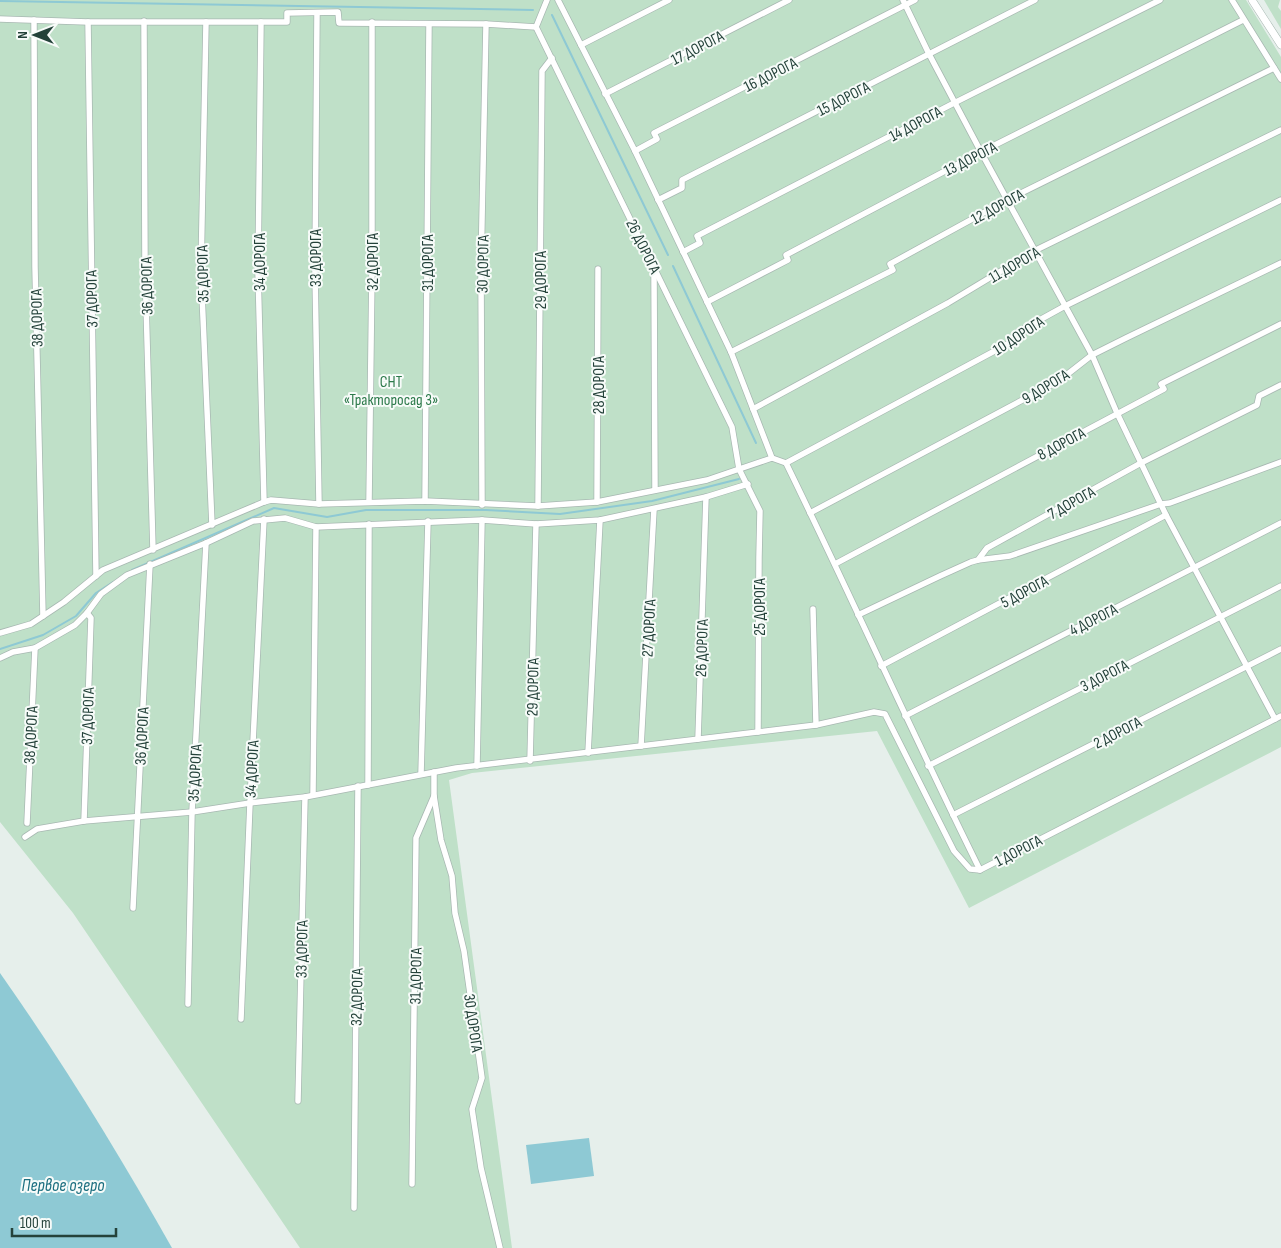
<svg xmlns="http://www.w3.org/2000/svg" width="1281" height="1248" viewBox="0 0 1281 1248" font-family="'Sofia Sans Condensed',sans-serif">
<style>
.green{fill:#bfe0c8}
.water{fill:#8ec9d4}
.lines{fill:none;stroke-linecap:round;stroke-linejoin:round}
.stream{stroke:#8ec9d4;stroke-width:2}
.minor-casing{stroke:#a8b8b2;stroke-width:7}
.tertiary-casing{stroke:#a8b8b2;stroke-width:8}
.minor{stroke:#fff;stroke-width:5.5}
.tertiary{stroke:#fff;stroke-width:7}
.labels{text-anchor:middle;stroke-width:4;stroke-linejoin:round;paint-order:stroke}
.street-label{font-size:16px;fill:#24423a;stroke:#f7fbf9}
.park-label{font-size:16px;fill:#2d7a4b;stroke:#f7fbf9}
.water-label{font-size:18px;font-style:italic;fill:#1c6f80;stroke:#f7fbf9}
</style>
<rect width="100%" height="100%" fill="#e6efeb"/>
<g class="green">
<polygon points="0,0 1246,0 1281,57 1281,747 969,908 877,731 472,773 449,780 512,1248 300,1248 73,913 0,822"/>
<polygon points="1264,0 1280,0 1278,7 1281,11 1281,29"/>
</g>
<g class="water">
<path d="M0,973C62,1061 119,1154 172,1248H0Z"/>
<polygon points="589,1138 594,1176 531,1184 526,1145"/>
</g>
<g class="lines">
<g class="stream">
<polyline points="0,1 533,10"/>
<polyline points="552,15 668,255"/>
<polyline points="673,266 756,443"/>
<polyline points="132,570 274,508 327,517 366,510 486,510 560,514 652,501 739,479"/>
<polyline points="0,649 43,635 76,616 96,593 113,582"/>
</g>
<g class="minor-casing">
<g id="minor">
<path d="M558,0L635,151L731,352L772,458L786,463C852,598 913,735 980,870L1281,716"/>
<polyline points="903,0 929,54 981,152 1092,355 1117,413 1166,515 1275,719"/>
<polyline points="1232,0 1281,79"/>
<polyline points="317,13 315,271 319,504"/>
<polyline points="0,19 88,22 287,22 287,13 338,12 339,23 486,24 536,27"/>
<polyline points="34,20 35,267 43,616"/>
<polyline points="144,21 145,268 153,550"/>
<polyline points="88,22 96,576"/>
<polyline points="206,22 201,271 212,525"/>
<polyline points="261,22 258,271 264,502"/>
<polyline points="536,27 732,427 739,469 760,511 759,557 758,732"/>
<polyline points="536,27 547,0"/>
<polyline points="581,45 669,0"/>
<polyline points="605,94 789,0"/>
<polyline points="635,151 657,139 654,133 915,0"/>
<polyline points="658,200 682,188 682,180 1035,0"/>
<polyline points="683,252 700,243 697,236 956,102 1160,0"/>
<polyline points="654,270 655,490"/>
<polyline points="707,302 788,260 786,255 981,152 1243,20"/>
<polyline points="731,352 893,270 890,264 1007,200 1274,68"/>
<polyline points="753,409 948,303 1034,251 1281,130"/>
<polyline points="786,463 1015,340 1016,333 1065,306 1281,200"/>
<polyline points="425,501 429,24"/>
<polyline points="369,502 372,270 372,22"/>
<polyline points="597,502 598,269"/>
<polyline points="482,505 481,269 486,24"/>
<polyline points="538,506 542,71 552,58"/>
<polyline points="810,513 1060,380 1092,355 1126,338 1281,263"/>
<polyline points="978,560 1010,556 1161,504 1170,503 1281,462"/>
<polyline points="835,564 1164,389 1161,384 1281,324"/>
<polyline points="813,609 816,725"/>
<polyline points="858,615 940,576 971,562 978,560 987,548 1141,463 1257,405 1259,396 1281,385"/>
<polyline points="0,633 31,624 64,602 103,570 264,502 271,500 319,504 425,501 538,506 597,502 707,480 772,458"/>
<polyline points="0,658 13,652 35,648 75,625 87,613 101,594 127,575 206,543 253,521 285,518 316,527 482,520 536,524 600,520 706,497 748,484"/>
<polyline points="881,666 1166,515"/>
<polyline points="905,716 1281,523"/>
<polyline points="698,739 706,497"/>
<polyline points="641,746 654,509"/>
<polyline points="588,753 600,520"/>
<polyline points="530,761 536,524"/>
<polyline points="477,766 482,520"/>
<polyline points="928,766 1281,586"/>
<polyline points="421,774 428,521"/>
<polyline points="368,785 369,524"/>
<polyline points="313,794 316,527"/>
<polyline points="434,796 441,840 452,876 455,913 464,951 482,1078 472,1109 481,1168 500,1248"/>
<polyline points="953,815 1281,649"/>
<polyline points="84,821 91,618 87,613"/>
<polyline points="27,823 35,648"/>
<polyline points="25,837 37,829 84,821 192,812 250,803 305,797 456,768 816,725 874,712 885,714 954,851 970,869 980,870"/>
<polyline points="133,908 150,564"/>
<polyline points="188,1004 192,812 206,543"/>
<polyline points="241,1019 250,803 264,519"/>
<polyline points="298,1101 305,797"/>
<polyline points="412,1184 416,838 434,796 434,772"/>
<polyline points="354,1208 358,786"/>
</g>
</g>
<g class="tertiary-casing">
<polyline id="tertiary" points="1252,0 1281,45"/>
</g>
<use href="#minor" class="minor"/>
<use href="#tertiary" class="tertiary"/>
</g>
<g class="labels">
<g class="street-label">
<text transform="translate(697 47) rotate(-27)" y="6">17 ДОРОГА</text>
<text transform="translate(770 74) rotate(-27)" y="6">16 ДОРОГА</text>
<text transform="translate(843 98) rotate(-27)" y="6">15 ДОРОГА</text>
<text transform="translate(915 123) rotate(-28)" y="6">14 ДОРОГА</text>
<text transform="translate(970 158) rotate(-27)" y="6">13 ДОРОГА</text>
<text transform="translate(997 206) rotate(-28)" y="6">12 ДОРОГА</text>
<text transform="translate(644 246) rotate(64)" y="6">26 ДОРОГА</text>
<text transform="translate(315 258) rotate(-90)" y="6">33 ДОРОГА</text>
<text transform="translate(259 262) rotate(-90)" y="6">34 ДОРОГА</text>
<text transform="translate(372 262) rotate(-90)" y="6">32 ДОРОГА</text>
<text transform="translate(427 263) rotate(-90)" y="6">31 ДОРОГА</text>
<text transform="translate(482 264) rotate(-89)" y="6">30 ДОРОГА</text>
<text transform="translate(1014 264) rotate(-30)" y="6">11 ДОРОГА</text>
<text transform="translate(202 274) rotate(-91)" y="6">35 ДОРОГА</text>
<text transform="translate(540 280) rotate(-90)" y="6">29 ДОРОГА</text>
<text transform="translate(146 286) rotate(-91)" y="6">36 ДОРОГА</text>
<text transform="translate(91 299) rotate(-91)" y="6">37 ДОРОГА</text>
<text transform="translate(36 318) rotate(-91)" y="6">38 ДОРОГА</text>
<text transform="translate(1018 335) rotate(-33)" y="6">10 ДОРОГА</text>
<text transform="translate(598 385) rotate(-90)" y="6">28 ДОРОГА</text>
<text transform="translate(1045 386) rotate(-31)" y="6">9 ДОРОГА</text>
<text transform="translate(1061 443) rotate(-28)" y="6">8 ДОРОГА</text>
<text transform="translate(1071 502) rotate(-29)" y="6">7 ДОРОГА</text>
<text transform="translate(1024 591) rotate(-28)" y="6">5 ДОРОГА</text>
<text transform="translate(759 607) rotate(-90)" y="6">25 ДОРОГА</text>
<text transform="translate(1093 619) rotate(-27)" y="6">4 ДОРОГА</text>
<text transform="translate(648 628) rotate(-87)" y="6">27 ДОРОГА</text>
<text transform="translate(701 648) rotate(-88)" y="6">26 ДОРОГА</text>
<text transform="translate(1104 675) rotate(-27)" y="6">3 ДОРОГА</text>
<text transform="translate(532 687) rotate(-89)" y="6">29 ДОРОГА</text>
<text transform="translate(87 716) rotate(-88)" y="6">37 ДОРОГА</text>
<text transform="translate(1117 732) rotate(-27)" y="6">2 ДОРОГА</text>
<text transform="translate(30 735) rotate(-87)" y="6">38 ДОРОГА</text>
<text transform="translate(141 736) rotate(-87)" y="6">36 ДОРОГА</text>
<text transform="translate(251 769) rotate(-87)" y="6">34 ДОРОГА</text>
<text transform="translate(194 773) rotate(-87)" y="6">35 ДОРОГА</text>
<text transform="translate(1018 850) rotate(-27)" y="6">1 ДОРОГА</text>
<text transform="translate(301 949) rotate(-89)" y="6">33 ДОРОГА</text>
<text transform="translate(415 976) rotate(-89)" y="6">31 ДОРОГА</text>
<text transform="translate(356 997) rotate(-89)" y="6">32 ДОРОГА</text>
<text transform="translate(474 1023) rotate(82)" y="6">30 ДОРОГА</text>
</g>
<g class="park-label">
<text x="391" y="387">СНТ<tspan x="391" dy="18">«Тракторосад 3»</tspan></text>
</g>
<g class="water-label">
<text x="63" y="1191">Первое озеро</text>
</g>
</g>
<g transform="translate(35 35) rotate(270)" stroke="#f7fbf9" stroke-width="4" paint-order="stroke">
<path d="M0-4L9 19L0 12L-9 19Z" fill="#24423a"/>
<text y="-8" font-size="14" font-weight="bold" text-anchor="middle" fill="#24423a">N</text>
</g>
<path d="M12 1228v8h104v-8" fill="none" stroke="#24423a" stroke-width="2.5"/>
<text x="20" y="1228" font-size="15" fill="#24423a" stroke="#f7fbf9" stroke-width="4" paint-order="stroke">100 m</text>
</svg>
